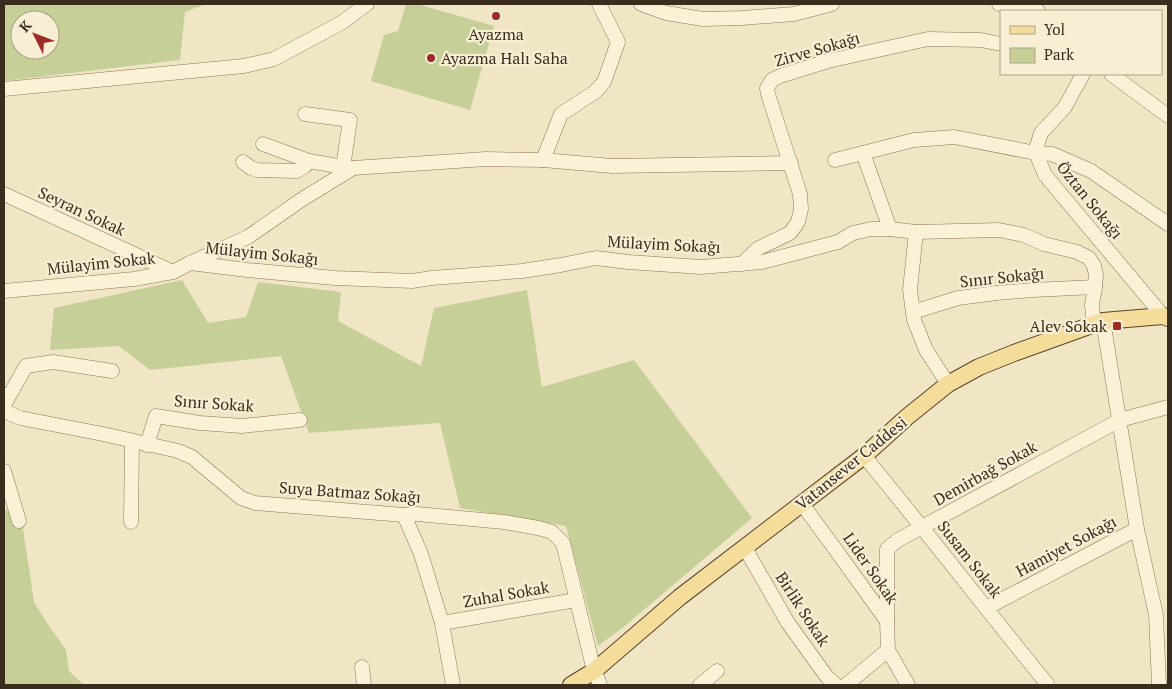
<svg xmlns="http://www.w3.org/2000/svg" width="1172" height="689" viewBox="0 0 1172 689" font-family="'PT Serif',serif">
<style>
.green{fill:#c6cf97;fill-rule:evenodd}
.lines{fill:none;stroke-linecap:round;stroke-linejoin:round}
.minor-casing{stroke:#8b7659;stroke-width:15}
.major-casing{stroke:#59442e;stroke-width:18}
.minor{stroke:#faf1d7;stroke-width:14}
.major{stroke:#f4dc9a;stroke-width:16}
.poi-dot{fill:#9d2b27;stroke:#f7eed4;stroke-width:2}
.labels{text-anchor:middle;stroke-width:4.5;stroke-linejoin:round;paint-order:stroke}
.poi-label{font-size:16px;fill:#3b2d1e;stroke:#f7eed4}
.street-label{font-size:16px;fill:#3b2d1e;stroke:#f7eed4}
</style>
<rect width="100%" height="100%" fill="#f0e5c4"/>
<g class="green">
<path d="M4,4H206L185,12L180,60L4,81ZM20,20H50V50H20Z"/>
<polygon points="406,4 417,4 494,26 470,110 371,81 384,35 398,31"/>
<polygon points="182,280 208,323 246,317 258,282 341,292 338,321 421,366 434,308 527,290 542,387 634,360 752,518 626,625 598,646 566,526 460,508 440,423 309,433 281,356 150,370 119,346 50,350 54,308"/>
<polygon points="4,509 11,512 22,522 34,602 45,620 66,650 69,671 84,685 4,685"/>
</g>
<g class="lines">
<g class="minor-casing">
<g id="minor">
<polyline points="641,4 666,13 703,19 742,18 794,14 832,4"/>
<polyline points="999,4 1038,11"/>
<polyline points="1083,74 1065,107 1041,133 1036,149 1036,153 1045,175 1163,316"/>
<polyline points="1111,74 1168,116"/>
<polyline points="4,89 244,66 274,59 341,23 367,4"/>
<polyline points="305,114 350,120 343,167"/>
<polyline points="263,144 309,161 343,167 353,168 486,159 543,160 612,166 791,163"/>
<polyline points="543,160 561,114 595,92 604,82 618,42 599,4"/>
<polyline points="835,160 863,153"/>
<polyline points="243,162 251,168 257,170 297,171 305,166 309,161"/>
<polyline points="4,194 173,272"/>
<polyline points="890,229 863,153 914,140 954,137 1036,153 1052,154 1091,171 1168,224"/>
<polyline points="916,232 910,290 914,320 926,350 948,384"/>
<polyline points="190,263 247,270 335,278 412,281 432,278 522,271 561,265 596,258 628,262 701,267 762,262 838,242 853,233 871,229 890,229 916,232 999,230 1024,235 1044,244 1077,252 1089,258 1094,266 1096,275 1095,287 1092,305 1094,325"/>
<polyline points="742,264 757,249 790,233 798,222 801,209 800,194 768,94 767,88 772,80 780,76 828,61 928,39 981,40 1001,44"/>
<polyline points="4,291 134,279 173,272 190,263 248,237 301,200 353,168"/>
<polyline points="913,312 958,298 996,293 1033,290 1095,287"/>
<polyline points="1103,321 1137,529 1156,615 1159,685"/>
<polyline points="4,405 26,366 53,362 112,371"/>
<polyline points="4,411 20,418 103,434 178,451 192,457 241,498 255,503 404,515 417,514 504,522 538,528 552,532 563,543 593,667 600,685"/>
<polyline points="147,445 156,416 200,423 242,426 300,420"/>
<path d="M864,456C926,531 986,609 1048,685"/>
<polyline points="4,471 19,521"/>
<polyline points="802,504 830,542 887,621 888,650 908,685"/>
<polyline points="404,515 421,554 442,623 453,685"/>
<polyline points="131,522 132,441"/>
<polyline points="745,548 788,623 827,677 836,685"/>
<polyline points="986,608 1137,529"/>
<polyline points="887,621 887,549 898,540 1120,420 1168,407"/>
<polyline points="442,623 576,600"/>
<polyline points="362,667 364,685"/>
<polyline points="700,685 717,671"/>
<polyline points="846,685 888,650"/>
</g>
</g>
<g class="major-casing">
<polyline id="major" points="571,685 594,671 680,597 864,456 907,417 948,384 979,367 1014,353 1103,321 1163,316 1168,318"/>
</g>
<use href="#minor" class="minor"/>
<use href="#major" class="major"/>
</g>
<g class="poi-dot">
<circle cx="496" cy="16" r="5"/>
<circle cx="431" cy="58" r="5"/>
<rect x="1112" y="321" width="10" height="10" rx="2.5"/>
</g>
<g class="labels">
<g class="poi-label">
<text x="496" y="40">Ayazma</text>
<text x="441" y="64" text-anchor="start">Ayazma Halı Saha</text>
<text x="1107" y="332" text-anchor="end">Alev Sokak</text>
</g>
<g class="street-label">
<text transform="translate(817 49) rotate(-16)" y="6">Zirve Sokağı</text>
<text transform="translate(1090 200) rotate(51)" y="6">Öztan Sokağı</text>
<text transform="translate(82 211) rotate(25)" y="6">Seyran Sokak</text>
<text transform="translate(664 244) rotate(3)" y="6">Mülayim Sokağı</text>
<text transform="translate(262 253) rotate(6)" y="6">Mülayim Sokağı</text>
<text transform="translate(101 263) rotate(-6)" y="6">Mülayim Sokak</text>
<text transform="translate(1002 277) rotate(-6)" y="6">Sınır Sokağı</text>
<text transform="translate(214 403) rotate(4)" y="6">Sınır Sokak</text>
<text transform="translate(851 463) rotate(-39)" y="6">Vatansever Caddesi</text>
<text transform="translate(985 473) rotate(-29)" y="6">Demirbağ Sokak</text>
<text transform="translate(350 492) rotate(4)" y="6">Suya Batmaz Sokağı</text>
<text transform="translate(1066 546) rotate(-28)" y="6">Hamiyet Sokağı</text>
<text transform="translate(970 559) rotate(52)" y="6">Susam Sokak</text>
<text transform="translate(871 568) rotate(55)" y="6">Lider Sokak</text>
<text transform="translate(506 594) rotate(-10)" y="6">Zuhal Sokak</text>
<text transform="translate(803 609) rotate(57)" y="6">Birlik Sokak</text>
</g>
</g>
<rect width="1172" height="689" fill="none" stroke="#3b2d1e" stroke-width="10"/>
<rect x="1000" y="10" width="162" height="65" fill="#f7eed4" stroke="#aca18b"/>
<rect x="1010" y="26" width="25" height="8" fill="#f4dc9a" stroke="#aca18b"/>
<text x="1044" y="35" font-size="15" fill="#3b2d1e">Yol</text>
<rect x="1010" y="48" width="25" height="15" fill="#c6cf97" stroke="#aca18b"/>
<text x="1044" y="60" font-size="15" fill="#3b2d1e">Park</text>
<g transform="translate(35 35) rotate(312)"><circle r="24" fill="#f7eed4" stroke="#aca18b"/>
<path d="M0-4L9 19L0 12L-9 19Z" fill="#9d2b27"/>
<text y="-8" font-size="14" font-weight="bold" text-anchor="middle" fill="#3b2d1e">K</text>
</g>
</svg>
